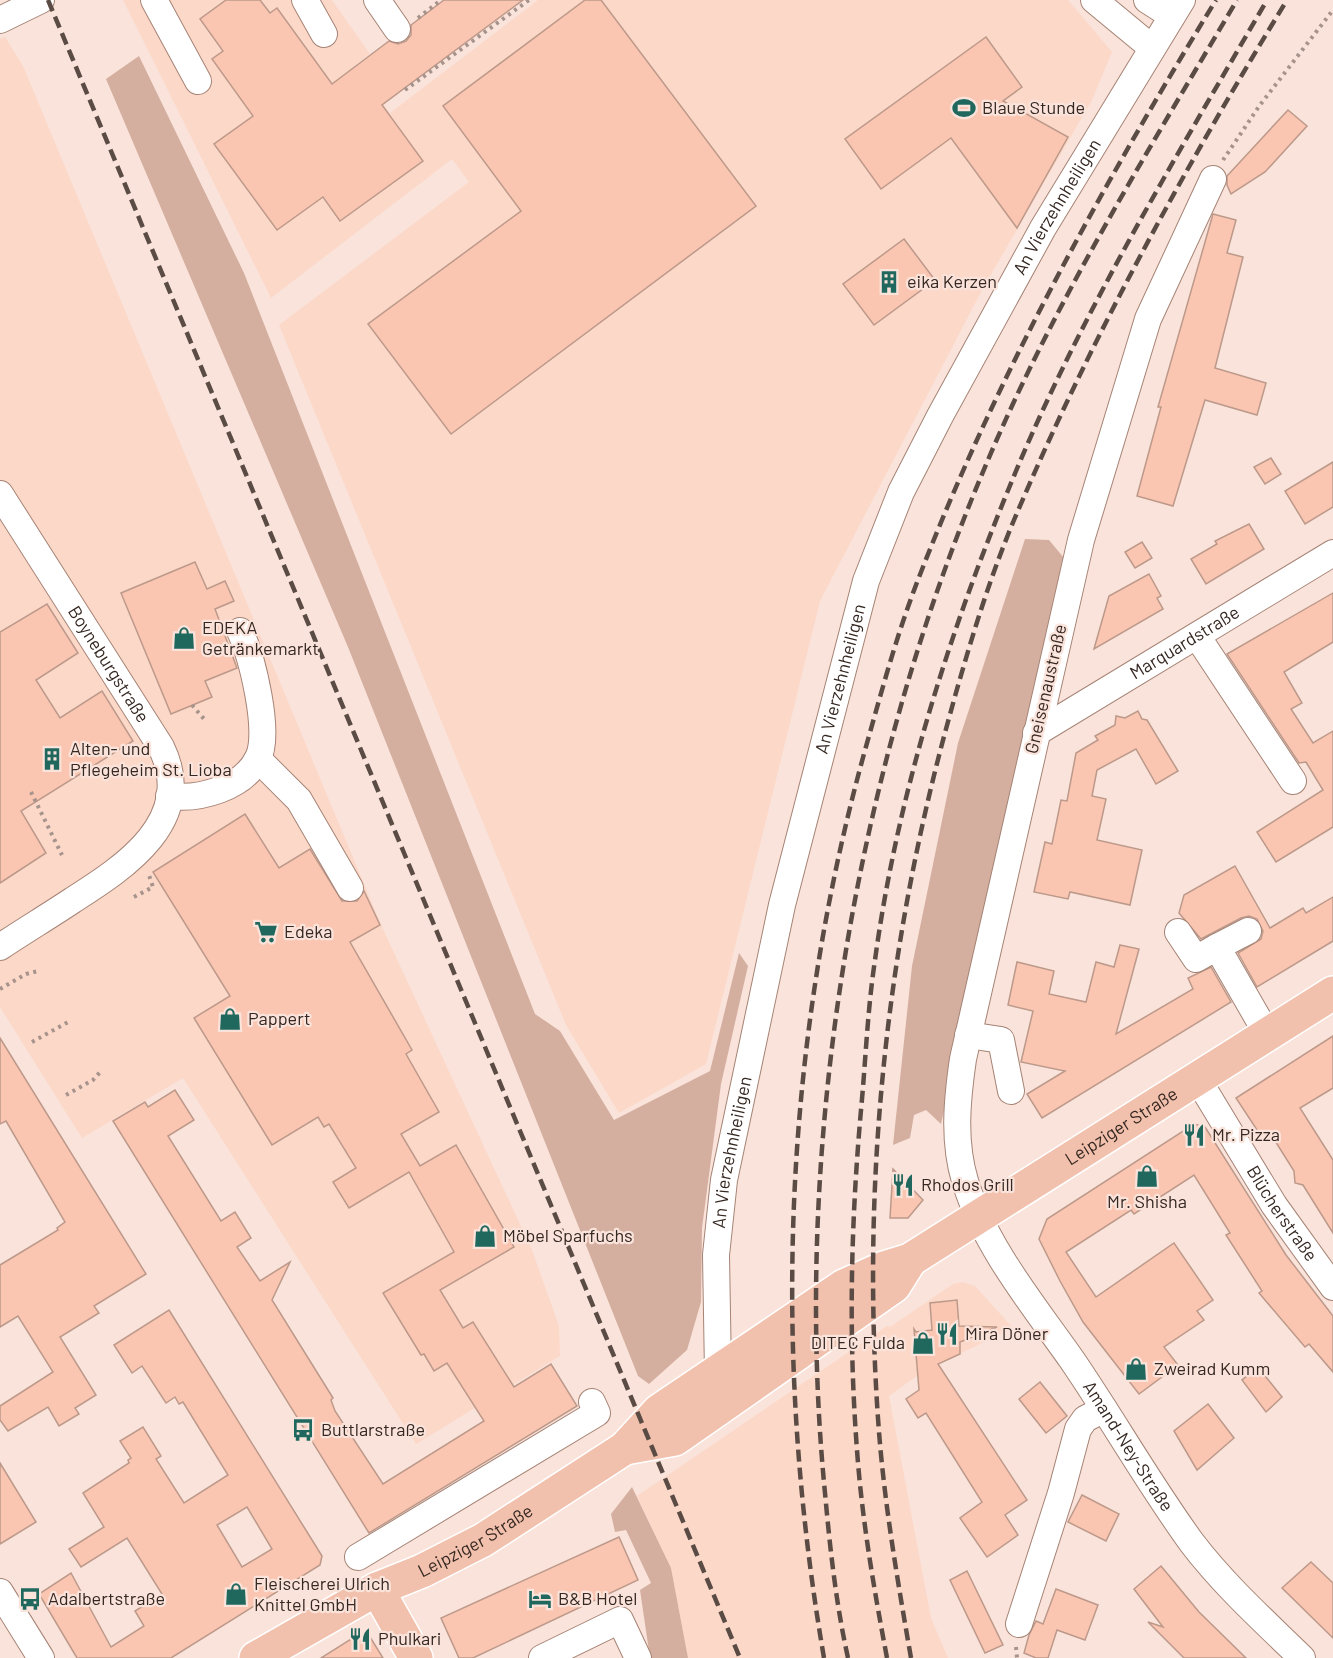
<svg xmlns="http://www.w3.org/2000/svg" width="1333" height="1658" viewBox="0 0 1333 1658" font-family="Barlow,sans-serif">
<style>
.built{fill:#fcd8c9}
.green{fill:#d4afa0}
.building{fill:#fbc6b1;stroke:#bc998a;stroke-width:1.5;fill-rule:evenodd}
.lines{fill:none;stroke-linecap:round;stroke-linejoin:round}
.minor-casing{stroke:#a58375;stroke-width:28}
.major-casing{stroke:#fff;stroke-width:36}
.path{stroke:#a6938b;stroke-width:4;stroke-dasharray:3 4.5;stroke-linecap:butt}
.minor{stroke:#fff;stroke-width:26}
.major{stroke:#f1c1ad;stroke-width:33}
.rail{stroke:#5a4b44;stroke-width:4.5;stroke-dasharray:12 6;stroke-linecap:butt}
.labels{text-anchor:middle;stroke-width:4.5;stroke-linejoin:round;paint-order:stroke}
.poi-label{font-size:18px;fill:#352721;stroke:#fae3da;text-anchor:start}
.street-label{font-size:18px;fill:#352721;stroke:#fae3da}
</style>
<rect width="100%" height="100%" fill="#fae3da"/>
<g class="built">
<polygon points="123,0 332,0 370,54 355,65 390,113 538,0 1068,0 1112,52 1092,100 982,290 820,601 706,1064 619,1113 566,1025 279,325 469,182 452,159 271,298"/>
<polygon points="5,37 23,66 382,927 532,1250 559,1326 560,1356 416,1444 183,1078 82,1138 0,1007 0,39"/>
<polygon points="963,1282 975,1286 1013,1328 924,1371 889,1396 931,1618 948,1658 688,1658 671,1568 637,1496 887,1326 890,1327 953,1284"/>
</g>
<g class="green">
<polygon points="139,56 244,273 535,1014 560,1031 614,1120 710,1071 739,953 748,966 721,1084 702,1228 701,1302 687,1350 649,1384 638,1376 348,647 106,79"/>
<polygon points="1025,539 1049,540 1064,558 941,1124 926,1110 914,1115 910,1138 893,1145 912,966 958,743"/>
<polygon points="632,1487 671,1568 688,1658 650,1658 640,1590 651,1583 626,1530 615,1532 611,1514"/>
</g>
<g class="building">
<polygon points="226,0 260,0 270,13 277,8 332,84 389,41 398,44 406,41 411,35 411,25 444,0 523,0 382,105 423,161 340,221 323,197 277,230 214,144 253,116 212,59 223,51 200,19"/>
<polygon points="585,0 601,0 756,206 451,434 368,324 521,211 443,106"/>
<polygon points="986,37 1022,87 1003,101 1068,137 1017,228 951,138 881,189 845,139"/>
<polygon points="1288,110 1307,126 1265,172 1231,194 1227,185 1227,176"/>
<polygon points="1213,214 1236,220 1227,253 1243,257 1215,368 1266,383 1257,415 1205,400 1173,506 1137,496 1161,407 1158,407"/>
<polygon points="904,239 935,280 874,325 843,284"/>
<polygon points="1271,458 1281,474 1265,484 1254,467"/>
<polygon points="1333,462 1333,507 1305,524 1285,491"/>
<polygon points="1249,524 1264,549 1206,584 1191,559 1217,544 1215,541"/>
<polygon points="1142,542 1152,558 1135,568 1125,552"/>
<polygon points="195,562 207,589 225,581 234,601 215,609 237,668 205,681 212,697 171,714 121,593"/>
<polygon points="1149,574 1161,596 1157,598 1163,609 1094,649 1109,596"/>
<polygon points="1333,593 1333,642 1284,672 1302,703 1291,709 1313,743 1333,731 1333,827 1276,862 1257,832 1323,790 1306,762 1299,763 1227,654"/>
<polygon points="47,604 78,653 36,680 60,718 102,691 133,741 21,811 46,853 0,883 0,632"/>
<polygon points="1138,711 1142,719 1147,720 1178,771 1156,784 1136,749 1097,770 1092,796 1106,799 1097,840 1142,850 1130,905 1070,892 1068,899 1034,892 1045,842 1052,844 1061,800 1067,801 1076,753 1098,740 1095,736 1115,725 1116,716 1125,718"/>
<polygon points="245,814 279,868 310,849 342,901 357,901 364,891 380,925 350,942 412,1050 406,1054 439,1112 401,1134 420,1166 456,1145 514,1247 440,1290 463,1328 473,1322 514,1387 551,1364 577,1406 369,1533 113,1121 145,1102 148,1107 175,1090 194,1120 168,1136 221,1221 235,1212 251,1238 237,1247 260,1281 290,1262 272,1300 333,1398 331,1400 335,1411 383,1484 484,1421 447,1363 434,1371 424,1354 421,1355 383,1293 454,1252 409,1172 349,1208 333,1182 356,1168 329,1124 324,1127 318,1117 272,1145 194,1018 230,996 153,872"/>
<polygon points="1235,866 1270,928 1303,908 1306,913 1333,897 1333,941 1257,987 1238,953 1261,939 1263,931 1257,919 1249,916 1241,918 1201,939 1179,913 1184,895"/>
<polygon points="1120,945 1139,949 1116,1034 1193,989 1188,978 1211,967 1231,1002 1042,1118 1027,1094 1065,1071 1021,1062 1033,1011 1008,1005 1017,962 1054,971 1049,994 1086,1002 1096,962 1114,967"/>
<polygon points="1333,1036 1333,1088 1300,1108 1333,1160 1333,1233 1303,1185 1295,1183 1294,1171 1272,1136 1267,1139 1262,1131 1259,1133 1236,1098"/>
<polygon points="0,1038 146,1274 94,1306 99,1313 60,1337 96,1395 75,1408 79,1414 59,1426 48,1407 8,1431 0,1420 0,1406 53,1372 18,1316 0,1327 0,1265 58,1230 57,1228 65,1222 6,1121 0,1124"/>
<polygon points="1194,1124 1205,1127 1286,1255 1333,1316 1333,1372 1309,1344 1305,1347 1259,1293 1262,1291 1226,1235 1230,1233 1194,1175 1134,1214 1131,1210 1066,1252 1096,1297 1174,1243 1213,1300 1197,1311 1204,1320 1164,1347 1178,1365 1139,1394 1083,1322 1060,1281 1039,1239 1047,1219"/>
<polygon points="893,1169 923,1200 908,1218 890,1218"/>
<polygon points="957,1300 959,1326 997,1327 960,1342 960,1354 938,1364 1027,1500 1005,1515 1018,1535 987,1557 960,1518 982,1502 926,1413 918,1418 906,1399 919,1390 914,1329 916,1332 932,1330 930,1303"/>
<path d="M169,1310L322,1556L320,1565L171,1658H77L39,1594L71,1573L111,1647L144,1626L135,1611L162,1594L127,1538L81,1567L69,1549L104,1527L83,1493L129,1463L128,1460L131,1458L120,1441L143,1427L161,1456L156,1459L184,1503L228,1475L183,1402L179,1404L175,1397L166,1403L142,1366L132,1373L114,1345ZM247,1507L272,1549L242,1567L217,1525Z"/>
<polygon points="1258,1367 1282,1397 1266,1412 1242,1380"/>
<polygon points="1040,1382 1067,1416 1046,1433 1019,1399"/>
<polygon points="1208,1404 1234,1438 1197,1470 1174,1431"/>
<polygon points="0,1463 36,1522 0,1544"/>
<polygon points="1082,1495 1119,1514 1106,1541 1068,1522"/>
<polygon points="619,1537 638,1580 473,1658 459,1658 441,1618"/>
<polygon points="1311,1562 1333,1583 1333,1638 1282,1588"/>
<polygon points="1161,1566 1199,1612 1246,1658 1184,1658 1148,1622 1163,1627 1134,1589"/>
<polygon points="967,1571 1003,1645 985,1653 950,1580"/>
<polygon points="1056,1589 1098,1605 1085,1640 1057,1630 1048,1658 1036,1658 1024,1653 1029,1635 1036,1621 1043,1624"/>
<polygon points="359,1634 370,1637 383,1658 321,1658"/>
</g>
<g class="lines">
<g class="minor-casing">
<g id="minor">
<polyline points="154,0 198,81"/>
<polyline points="305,0 324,34"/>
<polyline points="377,0 397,29"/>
<polyline points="1094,0 1152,48"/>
<polyline points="1147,0 1172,16"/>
<polyline points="0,20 41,0"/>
<path id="s1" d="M1213,179L1148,319L1081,540L963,1059C957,1100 953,1141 965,1181C984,1245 1034,1306 1072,1360C1113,1420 1149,1484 1192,1543C1224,1585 1264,1621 1302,1658"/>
<path id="s2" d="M0,494L161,747C197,820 125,867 73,900C49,916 24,931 0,947"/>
<polyline points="1197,636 1293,781"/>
<path id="s3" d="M1036,733L1333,553"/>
<polyline points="258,759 299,800 350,888"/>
<path d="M169,796C199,800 244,788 258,758C271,733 252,657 240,631"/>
<polyline points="1248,931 1217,947 1267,1034"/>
<polyline points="1178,932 1196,959 1217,947"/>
<polyline points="968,1035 1001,1040 1011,1091"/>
<path id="s4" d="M1197,1078L1274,1205L1333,1287"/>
<path id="s5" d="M718,1373L716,1255L724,1180L782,905L866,581L901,492L940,416L1043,228L1182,0"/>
<polyline points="358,1557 597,1413 592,1402"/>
<polyline points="0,1592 41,1658"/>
<polyline points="1019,1624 1061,1493 1078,1429 1085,1419 1104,1409"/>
<polyline points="542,1658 620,1620 638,1658"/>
</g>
</g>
<g class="major-casing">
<g id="major">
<polyline points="625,1448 675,1439 894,1286 909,1262"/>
<polyline points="377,1589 416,1658"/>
<path id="s6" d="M256,1658L377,1589L422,1571L483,1540L625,1448L659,1411L844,1286L884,1268L910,1260L1333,993"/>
</g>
</g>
<g class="path">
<polyline points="418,18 441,0"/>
<polyline points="405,90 529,0"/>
<polyline points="1223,160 1260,105 1333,10"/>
<polyline points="192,705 204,719"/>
<polyline points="31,792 62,855"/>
<polyline points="134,897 153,887 149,875"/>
<polyline points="0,989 26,974 38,971"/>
<polyline points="32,1042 70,1021"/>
<polyline points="66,1095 93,1080 101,1071"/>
<polyline points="1016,1647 1017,1658"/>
</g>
<use href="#minor" class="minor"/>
<use href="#major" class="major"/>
<g class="rail">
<polyline points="48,0 740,1658"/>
<path d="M824,1658C771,1351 783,1037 869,736C883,686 897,635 916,585C994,381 1102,186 1216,0"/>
<path d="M848,1658C836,1604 830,1548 825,1493C792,1159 851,788 980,479C1049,311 1145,156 1237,0"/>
<path d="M887,1658C874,1589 862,1520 857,1450C848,1332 851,1217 862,1099C866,1053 868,1006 875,960C897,798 947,639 1009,488C1078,318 1175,159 1267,0"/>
<path d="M911,1658C898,1583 885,1508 879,1432C861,1196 884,958 946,729C965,659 986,587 1014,520C1090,340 1185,167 1287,0"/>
</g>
</g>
<defs>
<g id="stadium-bare" transform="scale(1.8)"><path d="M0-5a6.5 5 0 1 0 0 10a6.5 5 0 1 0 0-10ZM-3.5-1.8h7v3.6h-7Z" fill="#20685e" stroke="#fae3da" stroke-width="2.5" paint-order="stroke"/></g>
<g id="building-bare" transform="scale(1.8)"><path d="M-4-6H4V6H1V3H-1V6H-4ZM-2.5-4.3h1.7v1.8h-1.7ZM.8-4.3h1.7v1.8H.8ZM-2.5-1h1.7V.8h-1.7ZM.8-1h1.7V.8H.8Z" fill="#20685e" stroke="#fae3da" stroke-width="2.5" paint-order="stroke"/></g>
<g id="shop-bare" transform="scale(1.8)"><path d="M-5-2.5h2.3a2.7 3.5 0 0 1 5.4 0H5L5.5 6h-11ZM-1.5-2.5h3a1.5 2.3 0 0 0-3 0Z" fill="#20685e" stroke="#fae3da" stroke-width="2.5" paint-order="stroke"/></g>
<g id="supermarket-bare" transform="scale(1.8)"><path d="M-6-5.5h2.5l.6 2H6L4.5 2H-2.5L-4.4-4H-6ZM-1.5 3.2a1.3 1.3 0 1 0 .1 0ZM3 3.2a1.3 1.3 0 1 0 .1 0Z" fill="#20685e" stroke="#fae3da" stroke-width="2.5" paint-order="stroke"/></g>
<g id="restaurant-bare" transform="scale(1.8)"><path d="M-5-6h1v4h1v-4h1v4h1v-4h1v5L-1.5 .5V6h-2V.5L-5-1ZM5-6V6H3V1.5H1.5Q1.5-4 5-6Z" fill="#20685e" stroke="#fae3da" stroke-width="2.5" paint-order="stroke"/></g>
<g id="bus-bare" transform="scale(1.8)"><path d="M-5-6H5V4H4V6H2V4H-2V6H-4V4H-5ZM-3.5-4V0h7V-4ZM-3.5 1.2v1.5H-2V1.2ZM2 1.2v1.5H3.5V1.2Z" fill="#20685e" stroke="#fae3da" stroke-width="2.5" paint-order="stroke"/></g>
<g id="hotel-bare" transform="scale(1.8)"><path d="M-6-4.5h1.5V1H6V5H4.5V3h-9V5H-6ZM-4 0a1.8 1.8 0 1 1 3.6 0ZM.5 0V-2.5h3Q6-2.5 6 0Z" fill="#20685e" stroke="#fae3da" stroke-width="2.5" paint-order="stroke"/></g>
</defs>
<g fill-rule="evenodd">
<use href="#stadium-bare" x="964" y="108"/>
<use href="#building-bare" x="889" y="282"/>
<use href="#shop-bare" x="184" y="638"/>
<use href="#building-bare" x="52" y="759"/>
<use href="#supermarket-bare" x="266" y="932"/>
<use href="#shop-bare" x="230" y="1019"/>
<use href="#restaurant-bare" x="1194" y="1135"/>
<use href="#shop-bare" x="1147" y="1176"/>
<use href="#restaurant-bare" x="903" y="1185"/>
<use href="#shop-bare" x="485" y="1236"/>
<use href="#restaurant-bare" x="947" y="1334"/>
<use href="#shop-bare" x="923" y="1343"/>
<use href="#shop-bare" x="1136" y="1369"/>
<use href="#bus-bare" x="303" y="1430"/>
<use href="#shop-bare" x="236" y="1594"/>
<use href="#bus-bare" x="30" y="1599"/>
<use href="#hotel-bare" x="540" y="1599"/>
<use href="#restaurant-bare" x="360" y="1639"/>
</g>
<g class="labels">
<g class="poi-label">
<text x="982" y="114">Blaue Stunde</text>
<text x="907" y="288">eika Kerzen</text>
<text x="202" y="634">EDEKA<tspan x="202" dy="21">Getränkemarkt</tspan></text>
<text x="70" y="755">Alten- und<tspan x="70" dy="21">Pflegeheim St. Lioba</tspan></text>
<text x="284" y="938">Edeka</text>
<text x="248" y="1025">Pappert</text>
<text x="1212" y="1141">Mr. Pizza</text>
<text x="921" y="1191">Rhodos Grill</text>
<text x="1147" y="1208" text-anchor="middle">Mr. Shisha</text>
<text x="503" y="1242">Möbel Sparfuchs</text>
<text x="965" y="1340">Mira Döner</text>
<text x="905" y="1349" text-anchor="end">DITEC Fulda</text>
<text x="1154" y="1375">Zweirad Kumm</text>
<text x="321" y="1436">Buttlarstraße</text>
<text x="254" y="1590">Fleischerei Ulrich<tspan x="254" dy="21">Knittel GmbH</tspan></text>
<text x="48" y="1605">Adalbertstraße</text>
<text x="558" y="1605">B&amp;B Hotel</text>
<text x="378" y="1645">Phulkari</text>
</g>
<g class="street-label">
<text dy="6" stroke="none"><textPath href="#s5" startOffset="1230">An Vierzehnheiligen</textPath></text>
<text dy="6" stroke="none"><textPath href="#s3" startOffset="174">Marquardstraße</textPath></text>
<text dy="6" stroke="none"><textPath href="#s2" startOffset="202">Boyneburgstraße</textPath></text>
<text dy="6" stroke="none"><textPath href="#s5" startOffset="708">An Vierzehnheiligen</textPath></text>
<text transform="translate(1046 689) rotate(-77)" y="6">Gneisenaustraße</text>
<text dy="6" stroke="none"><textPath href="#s6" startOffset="1020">Leipziger Straße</textPath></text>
<text dy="6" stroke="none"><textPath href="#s5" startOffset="222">An Vierzehnheiligen</textPath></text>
<text dy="6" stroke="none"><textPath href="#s4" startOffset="160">Blücherstraße</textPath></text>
<text dy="6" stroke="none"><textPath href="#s1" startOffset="1353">Amand-Ney-Straße</textPath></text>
<text dy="6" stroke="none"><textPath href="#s6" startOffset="249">Leipziger Straße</textPath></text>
</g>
</g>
</svg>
